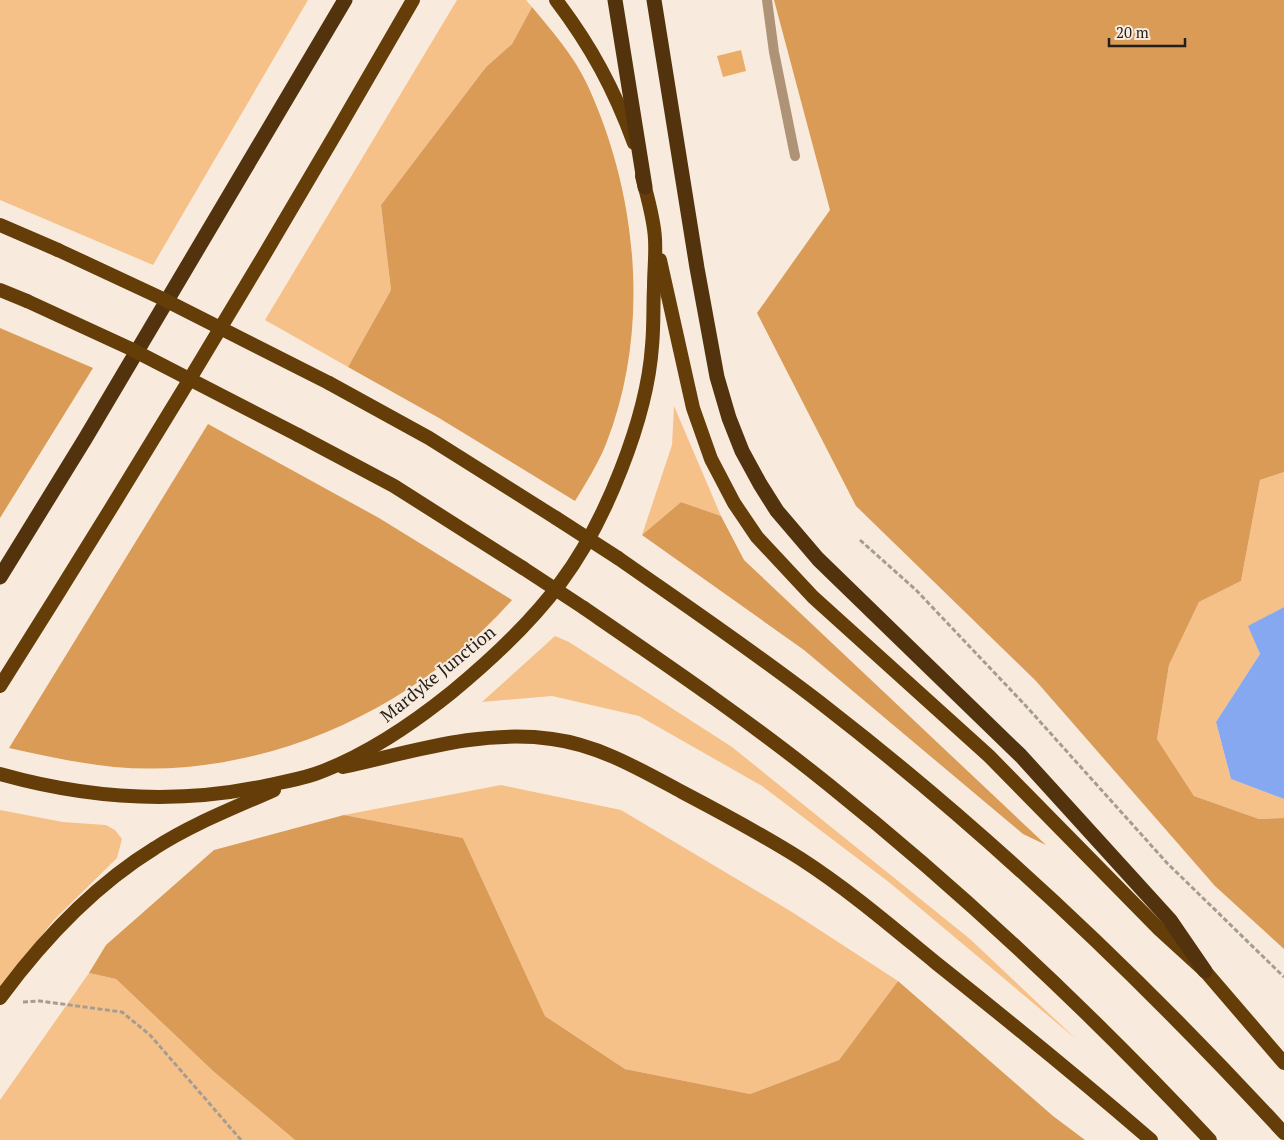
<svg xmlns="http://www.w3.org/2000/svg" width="1284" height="1140" viewBox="0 0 1284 1140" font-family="'PT Serif',serif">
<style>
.green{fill:#f6c188}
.forest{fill:#d99b56}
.water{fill:#85a8f1}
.building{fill:#ebac67}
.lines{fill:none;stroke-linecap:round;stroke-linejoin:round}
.path{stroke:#a69d92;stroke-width:3;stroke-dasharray:5 2.5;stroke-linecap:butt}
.service{stroke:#ae9377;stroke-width:10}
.trunk{stroke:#643d08;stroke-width:14}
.motorway{stroke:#52330d;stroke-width:15}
.trunk-bridge{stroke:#643d08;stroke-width:14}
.labels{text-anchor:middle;stroke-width:4;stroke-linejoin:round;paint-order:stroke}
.street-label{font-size:18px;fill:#231f1a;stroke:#f8ebdd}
</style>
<rect width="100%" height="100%" fill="#f8ebdd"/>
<g class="green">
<polygon points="0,0 308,0 153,265 0,200"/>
<polygon points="457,0 526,0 532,7 512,44 486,67 381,205 391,290 348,367 265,320"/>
<polygon points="674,406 721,516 681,502 642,535 672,445"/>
<polygon points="1284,472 1284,607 1249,626 1260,654 1216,722 1231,779 1284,799 1284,818 1259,819 1194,796 1157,739 1169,665 1199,602 1241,581 1260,480"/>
<polygon points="555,636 569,642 732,747 970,939 1076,1039 890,883 762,786 639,716 552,696 482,702"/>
<polygon points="501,785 621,810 792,912 898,981 839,1060 750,1094 625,1069 545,1016 463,838 344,815"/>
<polygon points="0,810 63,822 106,825 115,830 122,839 117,858 54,920 0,988"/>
<polygon points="89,973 116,979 213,1071 295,1140 0,1140 0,1100"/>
</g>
<g class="forest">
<polygon points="774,0 1284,0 1284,472 1260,480 1241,581 1199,602 1169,665 1157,739 1194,796 1259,819 1284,818 1284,949 1215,886 1036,681 856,506 757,313 830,210"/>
<path d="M532,7C552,31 574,56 587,84C638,194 651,330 606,444C598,464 586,483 575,501L439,418L348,367L391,290L381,205L486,67L512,44Z"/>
<polygon points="0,328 93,368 0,518"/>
<path d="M208,424L379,518L512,600C414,710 263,780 114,767C78,763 44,756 9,748Z"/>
<polygon points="681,502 721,516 744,560 1046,845 1023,834 804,650 642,535"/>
<polygon points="344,815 463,838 545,1016 625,1069 750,1094 839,1060 898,981 1053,1116 1085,1140 295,1140 213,1071 116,979 89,973 106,945 214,850"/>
</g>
<polygon class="water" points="1284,607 1284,799 1231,779 1216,722 1260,654 1248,626"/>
<polygon class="building" points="741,50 746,71 723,77 717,56"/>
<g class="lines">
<g class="path">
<polyline points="860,540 916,590 1026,706 1167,863 1284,977"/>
<polyline points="23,1002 40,1001 122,1012 150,1035 241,1140"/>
</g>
<polyline class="service" points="767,0 774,52 795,156"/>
<g class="trunk">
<path d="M556,0C591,46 614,89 634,143"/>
<polyline points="0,225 58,250"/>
<polyline points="660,260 693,408 711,459 734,503 757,537 813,597 989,756 1159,929 1205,971 1284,1063"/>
<polyline points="0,290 27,301"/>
<polyline points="329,383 429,438 556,518"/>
<polyline points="298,435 394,486 523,568"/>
<path d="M618,558C688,607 759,655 827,708C992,836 1143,980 1284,1133"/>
<path d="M584,608C667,665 751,722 829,785C965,894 1091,1013 1210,1140"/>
<path d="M0,686C143,460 280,232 413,0"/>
<path d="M343,767C412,752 480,729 552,739C599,745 641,770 682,792C722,813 763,835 801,859C849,890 892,927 936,963C1009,1021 1080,1079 1151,1140"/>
<path d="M0,774C89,799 179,805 269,785C284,782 300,779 315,774C366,756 411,725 452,692C492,659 530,624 561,582C605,523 647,419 652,346C654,326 653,306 654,287C654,271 656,255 655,239C654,218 647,196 642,176"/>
<path d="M0,998C42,941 95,885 155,848C192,824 234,808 274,790"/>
</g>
<g class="motorway">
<polyline points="615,0 645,187"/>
<polyline points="654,0 697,268 717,377 729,418 742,451 760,484 777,511 818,559 1021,756 1170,920 1205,971"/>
<polyline points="0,577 85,439 345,0"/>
</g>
<g class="trunk-bridge">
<polyline points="58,250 161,298 329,383"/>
<polyline points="27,301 129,348 298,435"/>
<polyline points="556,518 618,558"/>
<polyline points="523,568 584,608"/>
</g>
</g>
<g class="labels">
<g class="street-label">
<text transform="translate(438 674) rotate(-39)" y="6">Mardyke Junction</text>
</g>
</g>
<path d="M1109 38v8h76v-8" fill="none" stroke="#231f1a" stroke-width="2.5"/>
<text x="1116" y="38" font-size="15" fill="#231f1a" stroke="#f8ebdd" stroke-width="4" paint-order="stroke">20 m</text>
</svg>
